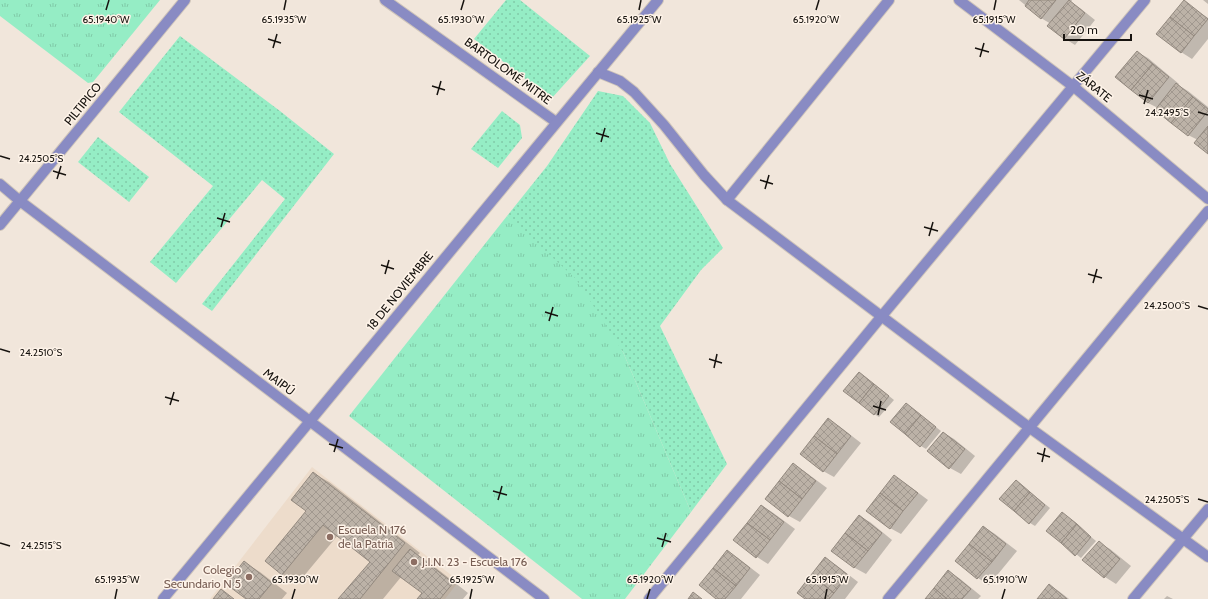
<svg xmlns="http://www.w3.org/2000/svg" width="1208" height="599" viewBox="0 0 1208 599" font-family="Cabin,sans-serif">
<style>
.built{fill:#eddccb}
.grass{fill:url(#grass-dots)}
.park{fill:url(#park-tufts)}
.shadow{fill:#0003}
.building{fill:url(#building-cross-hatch);stroke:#93897f}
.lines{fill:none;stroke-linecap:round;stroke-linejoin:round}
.minor-casing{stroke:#cec4ba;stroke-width:12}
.minor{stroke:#898bc3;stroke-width:10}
.ticks{fill:none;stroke:#17130f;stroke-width:1.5}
.education-dot{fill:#8d6e63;stroke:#fef3e8;stroke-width:1.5}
.labels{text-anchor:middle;stroke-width:3;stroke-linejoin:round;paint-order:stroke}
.street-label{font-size:12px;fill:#17130f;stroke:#fef3e8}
.education-label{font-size:12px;fill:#785e54;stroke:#fef3e8;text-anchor:start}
.ticks-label{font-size:10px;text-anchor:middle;fill:#17130f;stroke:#fef3e8;stroke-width:3;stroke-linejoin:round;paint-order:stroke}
</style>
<defs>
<pattern id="grass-dots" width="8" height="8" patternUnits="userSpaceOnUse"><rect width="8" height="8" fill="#95edc5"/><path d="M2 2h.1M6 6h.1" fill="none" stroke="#80caa8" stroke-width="1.8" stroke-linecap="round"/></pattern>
<pattern id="park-tufts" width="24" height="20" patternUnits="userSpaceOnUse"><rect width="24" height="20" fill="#95edc5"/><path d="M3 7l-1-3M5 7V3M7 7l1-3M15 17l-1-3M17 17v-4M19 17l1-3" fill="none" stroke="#80caa8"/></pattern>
<pattern id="building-cross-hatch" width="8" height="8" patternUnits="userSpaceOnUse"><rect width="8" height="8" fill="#bcb2a7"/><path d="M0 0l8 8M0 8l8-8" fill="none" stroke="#a1988f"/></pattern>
</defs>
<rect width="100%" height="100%" fill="#f1e6db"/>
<polygon class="built" points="312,467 459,581 445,599 210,599"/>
<g class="grass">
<polygon points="506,0 520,0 590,56 551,99 474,39"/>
<polygon points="180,36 280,111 334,154 212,311 202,304 285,199 262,180 176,283 150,262 213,186 119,112"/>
<polygon points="598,91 623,96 650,123 670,164 723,248 701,270 660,326 727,464 691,512 623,352 507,216 547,166"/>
<polygon points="502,111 520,125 522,138 498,168 471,149"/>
<polygon points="98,137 149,177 129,202 78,162"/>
</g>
<g class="park">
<polygon points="0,0 160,0 93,82 88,83 0,16"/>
<polygon points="507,216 576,279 623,352 691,512 625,599 582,599 349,416"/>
</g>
<g class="shadow">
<polygon points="1019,0 1072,0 1071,2 1080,8 1095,20 1075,45 1064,38 1051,24 1041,18"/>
<polygon points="1203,0 1208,0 1208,4"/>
<polygon points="1184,2 1208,18 1208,39 1192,59 1181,52"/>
<polygon points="1137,52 1148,58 1179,84 1178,85 1188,91 1208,107 1208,153 1198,140 1188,135 1158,108 1148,103"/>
<polygon points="860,373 894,400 879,417 874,414"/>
<polygon points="906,404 941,431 926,449 921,446"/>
<polygon points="828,420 839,426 861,443 834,477 823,471"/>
<polygon points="944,433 954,439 975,456 961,474 950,468"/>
<polygon points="794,465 804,471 827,488 800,522 789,516 767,499"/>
<polygon points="313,473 329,482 420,553 418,555 426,560 468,593 463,599 419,599 423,593 401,577 383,599 340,599 371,561 338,535 298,583 282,574 307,511"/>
<polygon points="895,477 905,483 928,500 901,534 890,528"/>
<polygon points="1016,481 1050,508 1035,526 1030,523"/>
<polygon points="762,506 772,512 795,529 768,564 757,557 735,540"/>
<polygon points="1062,513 1096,541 1081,558 1047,531"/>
<polygon points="859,516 870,522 892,540 866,574 855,568 833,550"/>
<polygon points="984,527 995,534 1017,551 989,585 978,578 956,561"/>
<polygon points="1099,543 1110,549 1131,566 1116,584 1105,577 1084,560"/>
<polygon points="727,551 738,558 760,575 741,599 717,599"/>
<polygon points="825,559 836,565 858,582 845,599 806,599"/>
<polygon points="244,562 260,572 287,593 282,599 248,599"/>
<polygon points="948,572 959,578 981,596 978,599 926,599"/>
<polygon points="1049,585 1060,592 1069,599 1038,599"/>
<polygon points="1167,596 1173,599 1164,599"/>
</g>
<g class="building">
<polygon points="1029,0 1056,0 1041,19 1025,6"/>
<polygon points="1069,0 1085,13 1064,39 1047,26"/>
<polygon points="1184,0 1208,19 1194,36 1170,17"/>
<polygon points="1170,17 1194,36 1181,53 1156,34"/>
<polygon points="1137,51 1153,64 1131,90 1115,77"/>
<polygon points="1153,64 1169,77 1148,103 1131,90"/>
<polygon points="1176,83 1193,97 1171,123 1155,110"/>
<polygon points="1193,97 1208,109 1208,111 1188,136 1171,123"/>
<polygon points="1208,126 1208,154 1194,143"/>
<polygon points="859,372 874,384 859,403 843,391"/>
<polygon points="874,384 889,396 874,415 859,403"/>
<polygon points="906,403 921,415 905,434 890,422"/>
<polygon points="921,415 936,427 920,447 905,434"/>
<polygon points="828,418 851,436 837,454 814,436"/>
<polygon points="943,432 965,449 949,469 927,451"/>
<polygon points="814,436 837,454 823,472 800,454"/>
<polygon points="793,463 816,481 802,499 779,481"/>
<polygon points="313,472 405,543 360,599 338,599 370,562 323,525 282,575 265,561 306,511 291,500"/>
<polygon points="894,475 918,493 903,511 880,493"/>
<polygon points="1016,480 1030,492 1014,511 999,499"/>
<polygon points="779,481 802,499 788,517 765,499"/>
<polygon points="1030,492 1045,505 1029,524 1014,511"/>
<polygon points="880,493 903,511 890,529 866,511"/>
<polygon points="761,505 784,522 770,540 747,523"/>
<polygon points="1062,512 1077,524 1061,543 1046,531"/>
<polygon points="859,515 882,533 868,551 845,533"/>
<polygon points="747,523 770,540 756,558 733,540"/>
<polygon points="1077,524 1091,537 1075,556 1061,543"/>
<polygon points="983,526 1006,544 992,562 969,544"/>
<polygon points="845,533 868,551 854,568 831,551"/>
<polygon points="1099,541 1120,559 1104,578 1082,560"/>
<polygon points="969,544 992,562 977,579 955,561"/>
<polygon points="410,549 453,583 440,599 417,599 422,593 392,571"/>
<polygon points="727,550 750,568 736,586 713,568"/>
<polygon points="825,557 848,575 834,593 811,575"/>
<polygon points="244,561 272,583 259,599 246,599 226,584"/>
<polygon points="713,568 736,586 725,599 716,599 699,585"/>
<polygon points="948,570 971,589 962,599 947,599 934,588"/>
<polygon points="811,575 834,593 829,599 805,599 797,593"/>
<polygon points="1049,584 1067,599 1037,599"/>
<polygon points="934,588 947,599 925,599"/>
<polygon points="221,589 234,599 213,599"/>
<polygon points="693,592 702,599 688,599"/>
</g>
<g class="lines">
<g class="minor-casing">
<g id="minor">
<polyline points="385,0 556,122"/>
<polyline points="959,0 1074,87 1208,199"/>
<polyline points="598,72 620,81 634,92 664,125 704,175 727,200 1030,428 1208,557"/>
<polyline points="0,184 20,201 544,599"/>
<polyline points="727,200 889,0"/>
<polyline points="0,225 185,0"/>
<polyline points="163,599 658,0"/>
<polyline points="649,599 881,317 1145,0"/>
<polyline points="888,599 1208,211"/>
<polyline points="1133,599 1208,509"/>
</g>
</g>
<use href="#minor" class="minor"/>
</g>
<path class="ticks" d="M106,10L109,0M284,10L286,0M461,10L464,0M639,10L641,0M816,10L819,0M994,10L996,0M268,39L281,43M273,48L277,34M975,48L989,52M980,57L984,43M432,86L445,90M437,95L441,81M1139,95L1153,99M1144,104L1148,90M1198,112L1208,115M596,133L609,137M601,142L605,128M0,156L10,159M53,171L66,175M57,179L61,166M760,180L773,184M765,189L769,175M217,218L230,222M221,227L225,213M924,227L938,231M929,236L933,222M381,265L394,269M385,274L389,260M1088,274L1102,278M1093,283L1097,269M1198,306L1208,309M545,312L558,316M549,321L553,307M0,349L10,352M709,359L722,363M714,368L717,354M165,397L179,401M170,405L174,392M873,406L886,410M878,415L881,401M329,444L343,448M334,452L338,439M1037,453L1050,457M1042,462L1045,448M493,491L507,495M1198,499L1208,502M498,500L502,486M657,538L671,542M0,543L10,546M662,547L666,533M115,599L117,589M292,599L295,589M470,599L472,589M647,599L650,589M825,599L827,589M1002,599L1005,589"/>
<g class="education-dot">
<circle cx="330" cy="537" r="4"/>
<circle cx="414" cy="562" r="4"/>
<circle cx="249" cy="577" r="4"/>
</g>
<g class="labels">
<g class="street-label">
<text transform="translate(508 71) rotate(36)" y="4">BARTOLOMÉ MITRE</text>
<text transform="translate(1094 87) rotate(39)" y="4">ZÁRATE</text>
<text transform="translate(83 104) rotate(-51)" y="4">PILTIPICO</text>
<text transform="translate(400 291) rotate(-51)" y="4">18 DE NOVIEMBRE</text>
<text transform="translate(279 382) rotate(37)" y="4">MAIPÚ</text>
</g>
<g class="education-label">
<text x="338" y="534">Escuela N 176<tspan x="338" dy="14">de la Patria</tspan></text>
<text x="422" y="566">J.I.N. 23 - Escuela 176</text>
<text x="241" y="574" text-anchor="end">Colegio<tspan x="241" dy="14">Secundario N 5</tspan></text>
</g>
</g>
<g class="ticks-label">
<text x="106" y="23">65.1940°W</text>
<text x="284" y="23">65.1935°W</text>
<text x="461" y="23">65.1930°W</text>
<text x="639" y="23">65.1925°W</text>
<text x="816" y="23">65.1920°W</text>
<text x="994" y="23">65.1915°W</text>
<text x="1167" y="116">24.2495°S</text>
<text x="41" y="162">24.2505°S</text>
<text x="1167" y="309">24.2500°S</text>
<text x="41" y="356">24.2510°S</text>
<text x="1167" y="503">24.2505°S</text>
<text x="41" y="549">24.2515°S</text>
<text x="117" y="583">65.1935°W</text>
<text x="295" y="583">65.1930°W</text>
<text x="472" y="583">65.1925°W</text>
<text x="650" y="583">65.1920°W</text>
<text x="827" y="583">65.1915°W</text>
<text x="1005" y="583">65.1910°W</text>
</g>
<path d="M1064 34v6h67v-6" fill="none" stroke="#17130f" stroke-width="2"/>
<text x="1070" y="34" font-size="12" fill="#17130f" stroke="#fef3e8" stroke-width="3" paint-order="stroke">20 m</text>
</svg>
